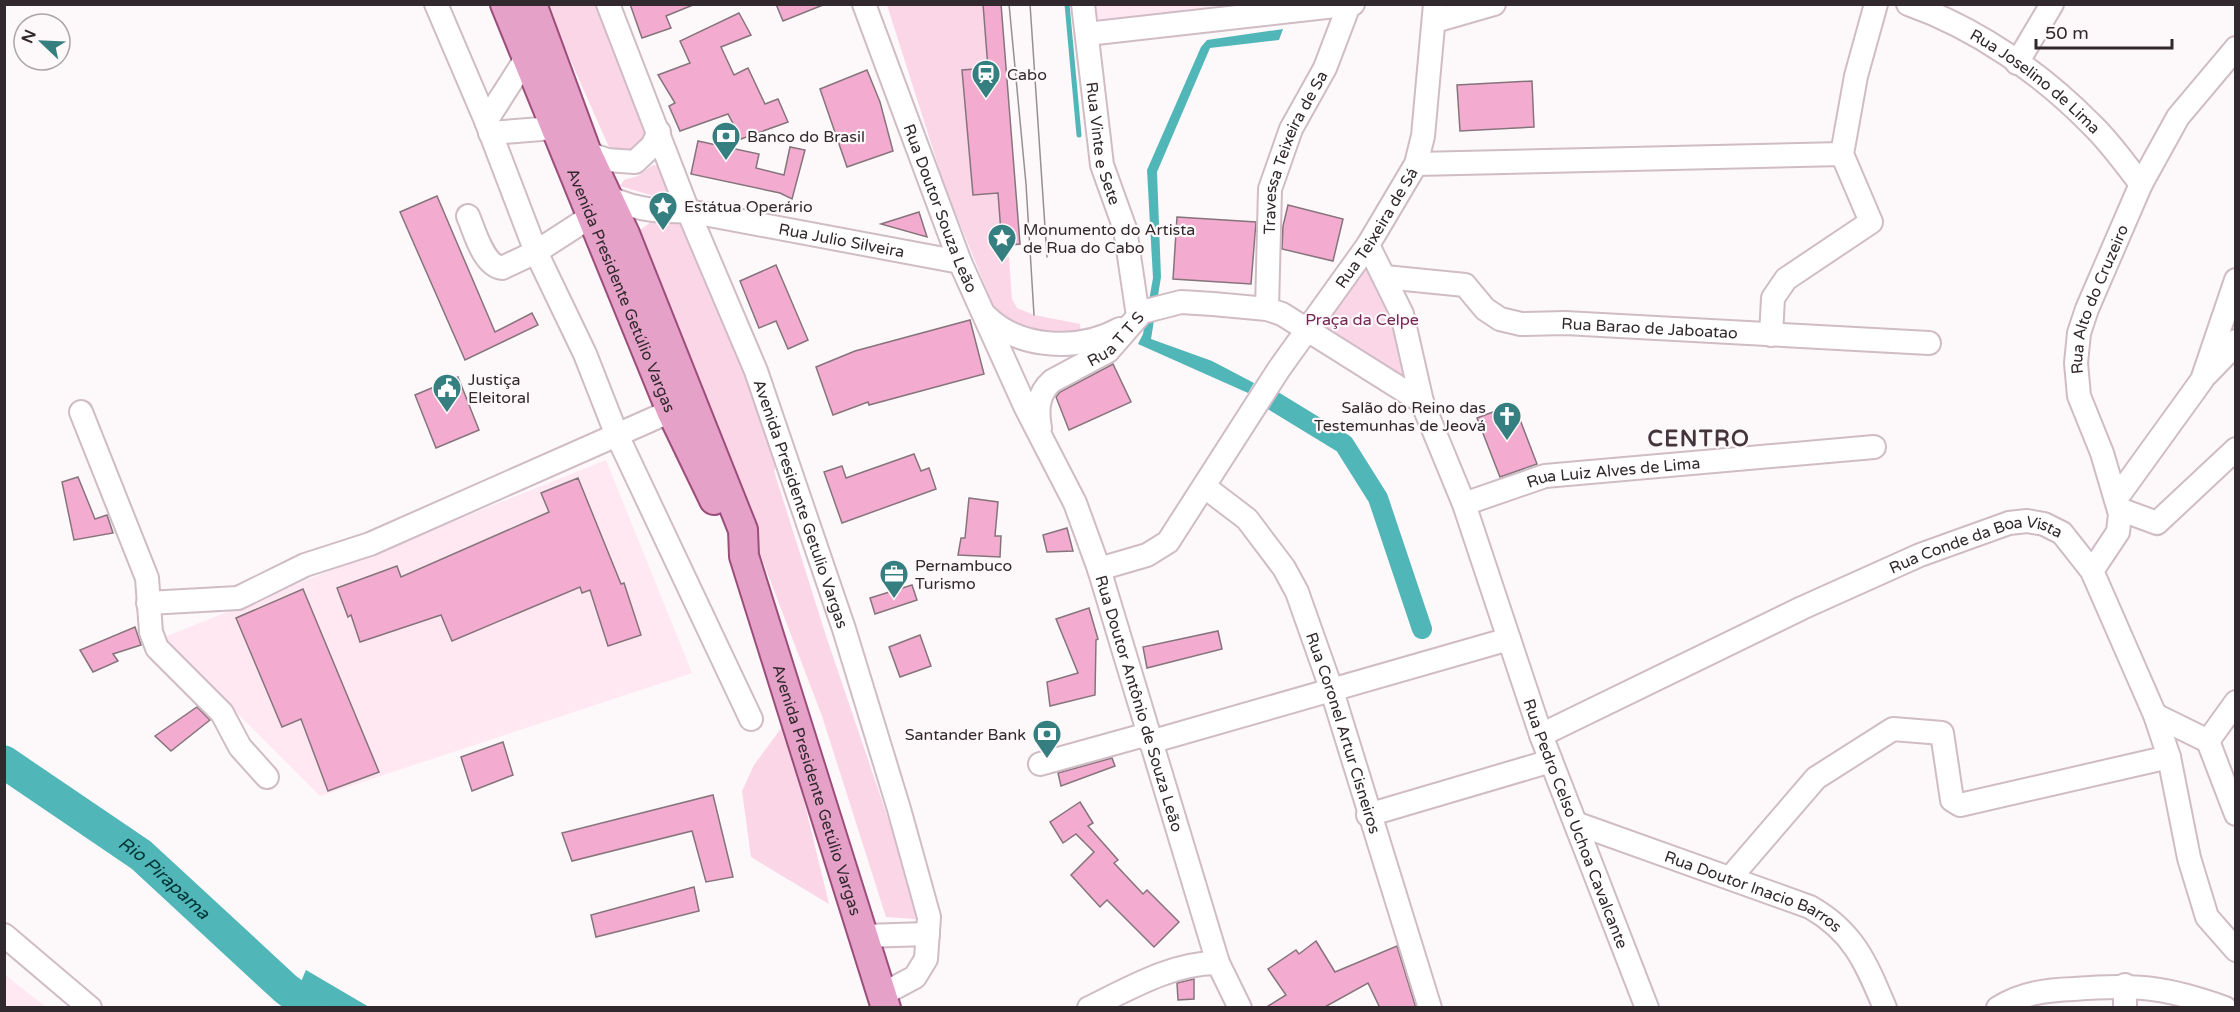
<svg xmlns="http://www.w3.org/2000/svg" width="2240" height="1012" viewBox="0 0 2240 1012" font-family="'Varela Round',sans-serif">
<style>
.built{fill:#ffe8f2}
.green{fill:#fbd6e7}
.water{fill:#50b6b8}
.lines{fill:none;stroke-linecap:round;stroke-linejoin:round}
.stream{stroke:#50b6b8;stroke-width:5}
.canal{stroke:#50b6b8;stroke-width:20}
.river{stroke:#50b6b8;stroke-width:33}
.building{fill:#f3accf;stroke:#86747c;stroke-width:1.5}
.minor-casing{stroke:#d0bcc5;stroke-width:26}
.major-casing{stroke:#9b4e79;stroke-width:32}
.minor{stroke:#fff;stroke-width:22}
.major{stroke:#e5a1c7;stroke-width:28}
.tram{stroke:#969093;stroke-width:1.5}
.labels{text-anchor:middle;stroke-width:4.5;stroke-linejoin:round;paint-order:stroke}
.poi-label{font-size:16px;fill:#31292d;stroke:#fdf8fa;text-anchor:start}
.street-label{font-size:16px;fill:#31292d;stroke:#fdf8fa}
.park-label{font-size:16px;fill:#752554;stroke:#fdf8fa}
.water-label{font-size:18px;font-style:italic;fill:#003334;stroke:#fdf8fa}
.district-label{font-size:22px;font-weight:bold;letter-spacing:1.5px;fill:#44353c;stroke:#fdf8fa}
</style>
<rect width="100%" height="100%" fill="#fdf8fa"/>
<g class="built">
<polygon points="1091,5 1266,5 1096,26"/>
<polygon points="606,460 692,673 320,796 162,638"/>
<polygon points="4,975 5,975 46,1007 5,1007"/>
</g>
<g class="green">
<path d="M546,5H595L651,128L646,146C632,152 624,153 609,147Z"/>
<path d="M887,5H983L988,68L962,70L998,193L1002,246L999,251L1001,257H1009L1012,299L1017,308L1034,315L1080,324L1081,337C1045,331 1019,334 993,305L945,187Z"/>
<polygon points="653,165 660,166 671,198 667,200 620,186 624,180 638,176"/>
<polygon points="658,217 685,218 698,263 782,450 774,471 826,636 892,830 919,845 930,904 916,919 886,917 822,716 637,232"/>
<polygon points="1368,245 1422,402 1305,331"/>
<polygon points="785,723 829,904 751,857 742,791 754,765"/>
</g>
<g class="water">
<polygon points="1283,29 1279,40 1210,48 1157,172 1161,277 1151,339 1212,361 1254,383 1248,393 1138,344 1143,334 1153,278 1147,170 1201,47 1207,40"/>
<polygon points="306,970 369,1007 290,1007"/>
</g>
<g class="lines">
<polyline class="stream" points="1067,4 1079,135"/>
<polyline class="canal" points="1272,400 1344,444 1378,498 1422,629"/>
<path class="river" id="s1" d="M4,762L141,855L286,989L312,1008"/>
</g>
<g class="building">
<polygon points="630,4 693,4 693,5 666,16 671,28 642,38"/>
<polygon points="776,4 823,4 823,5 783,21"/>
<polygon points="983,4 1001,4 1020,244 1002,246 998,193 973,195 962,70 988,68"/>
<polygon points="739,13 751,35 721,47 734,75 748,68 765,104 778,99 788,122 741,139 728,114 680,131 669,106 675,103 658,75 690,63 680,41"/>
<polygon points="867,70 880,102 893,151 847,167 820,89"/>
<polygon points="1532,81 1534,127 1460,131 1457,85"/>
<polygon points="698,141 759,154 756,168 784,175 790,147 805,150 792,199 780,193 691,174"/>
<polygon points="437,196 495,332 532,313 538,325 465,360 400,212"/>
<polygon points="1288,205 1343,219 1333,261 1282,249 1283,226"/>
<polygon points="919,212 927,237 881,224"/>
<polygon points="1177,217 1256,222 1251,284 1173,279"/>
<polygon points="776,265 808,340 788,349 776,321 759,328 740,281"/>
<polygon points="970,320 984,374 869,405 868,402 833,415 816,367 855,351"/>
<polygon points="1113,364 1131,402 1069,430 1056,397 1060,392"/>
<polygon points="458,377 479,430 436,448 415,395"/>
<polygon points="1514,404 1537,464 1500,477 1477,418"/>
<polygon points="914,454 921,471 929,468 936,489 842,523 824,472 842,466 846,478"/>
<polygon points="78,477 95,519 107,515 113,533 74,540 62,482"/>
<polygon points="578,478 621,584 624,583 641,635 608,646 590,590 582,593 580,587 452,641 441,615 360,642 351,615 348,617 337,588 397,566 401,577 549,512 541,493"/>
<polygon points="969,498 998,502 995,536 1001,536 1000,557 958,555 961,538 965,538"/>
<polygon points="1067,528 1073,551 1047,552 1043,535"/>
<polygon points="912,585 917,600 875,614 870,598"/>
<polygon points="303,589 379,772 328,791 301,719 282,727 236,618"/>
<polygon points="1089,608 1098,639 1096,640 1095,695 1050,706 1047,682 1078,673 1056,619"/>
<polygon points="135,627 141,645 113,654 118,661 93,672 80,650"/>
<polygon points="1218,631 1222,649 1147,668 1143,647"/>
<polygon points="920,635 931,666 900,677 889,647"/>
<polygon points="197,707 210,720 171,751 155,736"/>
<polygon points="503,742 513,775 472,791 461,757"/>
<polygon points="1112,758 1115,766 1061,786 1058,773"/>
<polygon points="713,795 733,877 706,882 692,831 572,861 562,833"/>
<polygon points="1080,802 1093,823 1088,826 1118,860 1114,863 1143,894 1147,890 1179,922 1154,947 1107,900 1100,907 1071,875 1094,852 1076,834 1063,843 1050,822"/>
<polygon points="694,887 699,911 596,937 591,915"/>
<polygon points="1316,941 1335,972 1397,946 1416,1008 1380,1008 1368,983 1323,1008 1265,1008 1286,995 1268,969 1296,950 1299,954"/>
<polygon points="1194,979 1194,999 1178,1000 1177,983"/>
</g>
<g class="lines">
<g class="minor-casing">
<g id="minor">
<polyline points="436,4 486,121 536,252 585,354 616,433 751,719"/>
<path id="s2" d="M608,4L688,211L756,371L844,629L899,809L929,917L926,959L915,977L883,994"/>
<path id="s3" d="M864,4L960,262L1025,406L1075,503L1099,569L1218,963L1240,1008"/>
<path id="s4" d="M1083,4L1102,165L1125,229L1138,316"/>
<path id="s5" d="M1908,4C1976,28 2041,73 2091,124C2110,142 2125,164 2141,184"/>
<polyline points="1435,21 1494,4"/>
<polyline points="1087,34 1353,4"/>
<polyline points="2017,63 2052,4"/>
<polyline points="486,121 527,57"/>
<polyline points="490,133 554,128"/>
<polyline points="587,153 607,160 635,162 652,146 659,132"/>
<polyline points="1416,164 1842,154"/>
<path id="s6" d="M598,191C626,209 657,212 688,211L960,262"/>
<path d="M468,216C475,232 483,265 502,268L536,252L590,217"/>
<path id="s7" d="M1368,245L1402,314L1422,402L1464,504L1541,735L1647,1008"/>
<path id="s8" d="M1385,277L1465,285L1485,309L1500,319L1521,324L1565,323L1929,343"/>
<path id="s9" d="M1267,309L1270,189L1291,129L1325,68L1349,5"/>
<path d="M986,316C1020,350 1080,351 1120,329"/>
<polyline points="1771,335 1773,298 1786,279 1871,222 1842,154 1856,76 1876,4"/>
<polyline points="2207,374 2232,348 2236,341"/>
<polyline points="81,412 147,578 151,632 157,648 222,713 240,747 267,777"/>
<path id="s10" d="M1040,428C1037,411 1037,394 1052,381L1108,351L1142,312L1181,302L1213,304L1267,309L1282,314L1422,402"/>
<path id="s11" d="M1205,487L1247,519L1284,568L1297,592L1332,691L1430,1008"/>
<polyline points="2116,499 2202,380 2236,280"/>
<path id="s12" d="M1464,504L1545,476L1874,447"/>
<polyline points="2119,509 2157,523 2236,449"/>
<path id="s13" d="M1099,569L1147,555L1168,542L1279,369L1368,245L1416,164L1423,136L1435,4"/>
<path id="s14" d="M2092,571L2118,532L2120,514L2102,453L2079,396L2076,363L2079,333L2087,309L2141,184L2178,117L2236,48"/>
<polyline points="148,603 238,598 305,565 370,544 671,411"/>
<polyline points="2155,715 2208,741 2236,702"/>
<path id="s15" d="M1541,735L1802,608L1920,555L2009,523L2027,521L2044,524L2062,533L2092,571L2155,715L2169,757L2189,858L2207,917L2236,950"/>
<polyline points="2208,741 2236,814"/>
<polyline points="1150,742 1509,639"/>
<polyline points="1040,764 1148,734"/>
<polyline points="1368,815 1551,761"/>
<path id="s16" d="M1578,824L1810,907C1854,932 1866,963 1885,1008"/>
<polyline points="1730,878 1816,778 1893,729 1942,733 1952,800 1960,805 2169,757"/>
<polyline points="4,935 90,1008"/>
<polyline points="863,936 928,934"/>
<path d="M1089,1008C1128,989 1174,962 1218,963"/>
<path d="M1998,1008C2022,993 2047,990 2074,989C2136,984 2166,987 2225,1008"/>
<polyline points="2125,1008 2125,985"/>
</g>
</g>
<g class="major-casing">
<g id="major">
<path id="s17" d="M505,4L671,411L714,500"/>
<path id="s18" d="M532,4L587,153L625,234L743,530L744,556L749,572L886,1008"/>
</g>
</g>
<use href="#minor" class="minor"/>
<use href="#major" class="major"/>
<g class="tram">
<polyline points="1009,4 1026,184 1034,315"/>
<polyline points="1030,4 1047,257"/>
</g>
</g>
<defs>
<g id="station-pin" transform="scale(1.5)"><path d="M0 17L-7.5 6A9.5 9.5 0 1 1 7.5 6Z" fill="#367f80" stroke="#fdf8fa"/><path d="M-3-6H3Q5-6 5-4V2Q5 4 3 4L4.5 6H3L1.5 4h-3L-3 6H-4.5L-3 4Q-5 4-5 2V-4Q-5-6-3-6ZM-3.5-4v3h7v-3ZM-3.5 1v1.5H-2V1ZM2 1v1.5H3.5V1Z" fill="#fff"/></g>
<g id="bank-pin" transform="scale(1.5)"><path d="M0 17L-7.5 6A9.5 9.5 0 1 1 7.5 6Z" fill="#367f80" stroke="#fdf8fa"/><path d="M-6-4H6V4H-6ZM0-2.3a2.3 2.3 0 1 0 0 4.6a2.3 2.3 0 1 0 0-4.6Z" fill="#fff"/></g>
<g id="sight-pin" transform="scale(1.5)"><path d="M0 17L-7.5 6A9.5 9.5 0 1 1 7.5 6Z" fill="#367f80" stroke="#fdf8fa"/><path d="M0-6L1.8-2.2L6-1.7L2.9 1.2L3.7 5.4L0 3.3L-3.7 5.4L-2.9 1.2L-6-1.7L-1.8-2.2Z" fill="#fff"/></g>
<g id="civic-pin" transform="scale(1.5)"><path d="M0 17L-7.5 6A9.5 9.5 0 1 1 7.5 6Z" fill="#367f80" stroke="#fdf8fa"/><path d="M-.6-6.5H3V-4.5H.6V-3L4-1V1h2V6H-6V1h2V-1L-.6-3ZM-1.2 2.5V6h2.4V2.5Z" fill="#fff"/></g>
<g id="church-pin" transform="scale(1.5)"><path d="M0 17L-7.5 6A9.5 9.5 0 1 1 7.5 6Z" fill="#367f80" stroke="#fdf8fa"/><path d="M-1.2-6h2.4v3.5h3.3v2.4h-3.3V6h-2.4V-.1h-3.3v-2.4h3.3Z" fill="#fff"/></g>
<g id="office-pin" transform="scale(1.5)"><path d="M0 17L-7.5 6A9.5 9.5 0 1 1 7.5 6Z" fill="#367f80" stroke="#fdf8fa"/><path d="M-6-3h4V-5.5h4V-3h4V5H-6ZM-1-4.5V-3h2v-1.5ZM-6 0V1H6V0Z" fill="#fff"/></g>
</defs>
<g fill-rule="evenodd">
<use href="#station-pin" x="986" y="74"/>
<use href="#bank-pin" x="726" y="136"/>
<use href="#sight-pin" x="663" y="206"/>
<use href="#sight-pin" x="1002" y="238"/>
<use href="#civic-pin" x="447" y="388"/>
<use href="#church-pin" x="1507" y="416"/>
<use href="#office-pin" x="894" y="574"/>
<use href="#bank-pin" x="1047" y="734"/>
</g>
<g class="labels">
<g class="poi-label">
<text x="1007" y="80">Cabo</text>
<text x="747" y="142">Banco do Brasil</text>
<text x="684" y="212">Estátua Operário</text>
<text x="1023" y="235">Monumento do Artista<tspan x="1023" dy="18">de Rua do Cabo</tspan></text>
<text x="468" y="385">Justiça<tspan x="468" dy="18">Eleitoral</tspan></text>
<text x="1486" y="413" text-anchor="end">Salão do Reino das<tspan x="1486" dy="18">Testemunhas de Jeová</tspan></text>
<text x="915" y="571">Pernambuco<tspan x="915" dy="18">Turismo</tspan></text>
<text x="1026" y="740" text-anchor="end">Santander Bank</text>
</g>
<g class="street-label">
<text dy="6" stroke="none"><textPath href="#s5" startOffset="150">Rua Joselino de Lima</textPath></text>
<text dy="6" stroke="none"><textPath href="#s4" startOffset="141">Rua Vinte e Sete</textPath></text>
<text dy="6" stroke="none"><textPath href="#s9" startOffset="162">Travessa Teixeira de Sa</textPath></text>
<text dy="6" stroke="none"><textPath href="#s3" startOffset="218">Rua Doutor Souza Leão</textPath></text>
<text dy="6" stroke="none"><textPath href="#s13" startOffset="452">Rua Teixeira de Sá</textPath></text>
<text dy="6" stroke="none"><textPath href="#s6" startOffset="250">Rua Julio Silveira</textPath></text>
<text dy="6" stroke="none"><textPath href="#s17" startOffset="309">Avenida Presidente Getúlio Vargas</textPath></text>
<text dy="6" stroke="none"><textPath href="#s14" startOffset="291">Rua Alto do Cruzeiro</textPath></text>
<text dy="6" stroke="none"><textPath href="#s8" startOffset="280">Rua Barao de Jaboatao</textPath></text>
<text dy="6" stroke="none"><textPath href="#s10" startOffset="128">Rua T T S</textPath></text>
<text dy="6" stroke="none"><textPath href="#s12" startOffset="154">Rua Luiz Alves de Lima</textPath></text>
<text dy="6" stroke="none"><textPath href="#s2" startOffset="536">Avenida Presidente Getulio Vargas</textPath></text>
<text dy="6" stroke="none"><textPath href="#s15" startOffset="478">Rua Conde da Boa Vista</textPath></text>
<text dy="6" stroke="none"><textPath href="#s3" startOffset="753">Rua Doutor Antônio de Souza Leão</textPath></text>
<text dy="6" stroke="none"><textPath href="#s11" startOffset="290">Rua Coronel Artur Cisneiros</textPath></text>
<text dy="6" stroke="none"><textPath href="#s18" startOffset="838">Avenida Presidente Getúlio Vargas</textPath></text>
<text dy="6" stroke="none"><textPath href="#s7" startOffset="616">Rua Pedro Celso Uchoa Cavalcante</textPath></text>
<text dy="6" stroke="none"><textPath href="#s16" startOffset="188">Rua Doutor Inacio Barros</textPath></text>
</g>
<g class="park-label">
<text x="1362" y="325">Praça da Celpe</text>
</g>
<g class="water-label">
<text dy="6" stroke="none"><textPath href="#s1" startOffset="198">Rio Pirapama</textPath></text>
</g>
<g class="district-label">
<text x="1699" y="446">CENTRO</text>
</g>
</g>
<rect width="2240" height="1012" fill="none" stroke="#31292d" stroke-width="12"/>
<g transform="translate(42 42) rotate(293)"><circle r="28" fill="#fdf8fa" stroke="#aba5a8" stroke-width="1.5"/>
<path d="M0-4.5L10 22L0 15L-10 22Z" fill="#367f80"/>
<text y="-9" font-size="16" font-weight="bold" text-anchor="middle" fill="#31292d">N</text>
</g>
<path d="M2036 39v9h136v-9" fill="none" stroke="#31292d" stroke-width="3"/>
<text x="2045" y="39" font-size="18" fill="#31292d" stroke="#fdf8fa" stroke-width="4.5" paint-order="stroke">50 m</text>
</svg>
